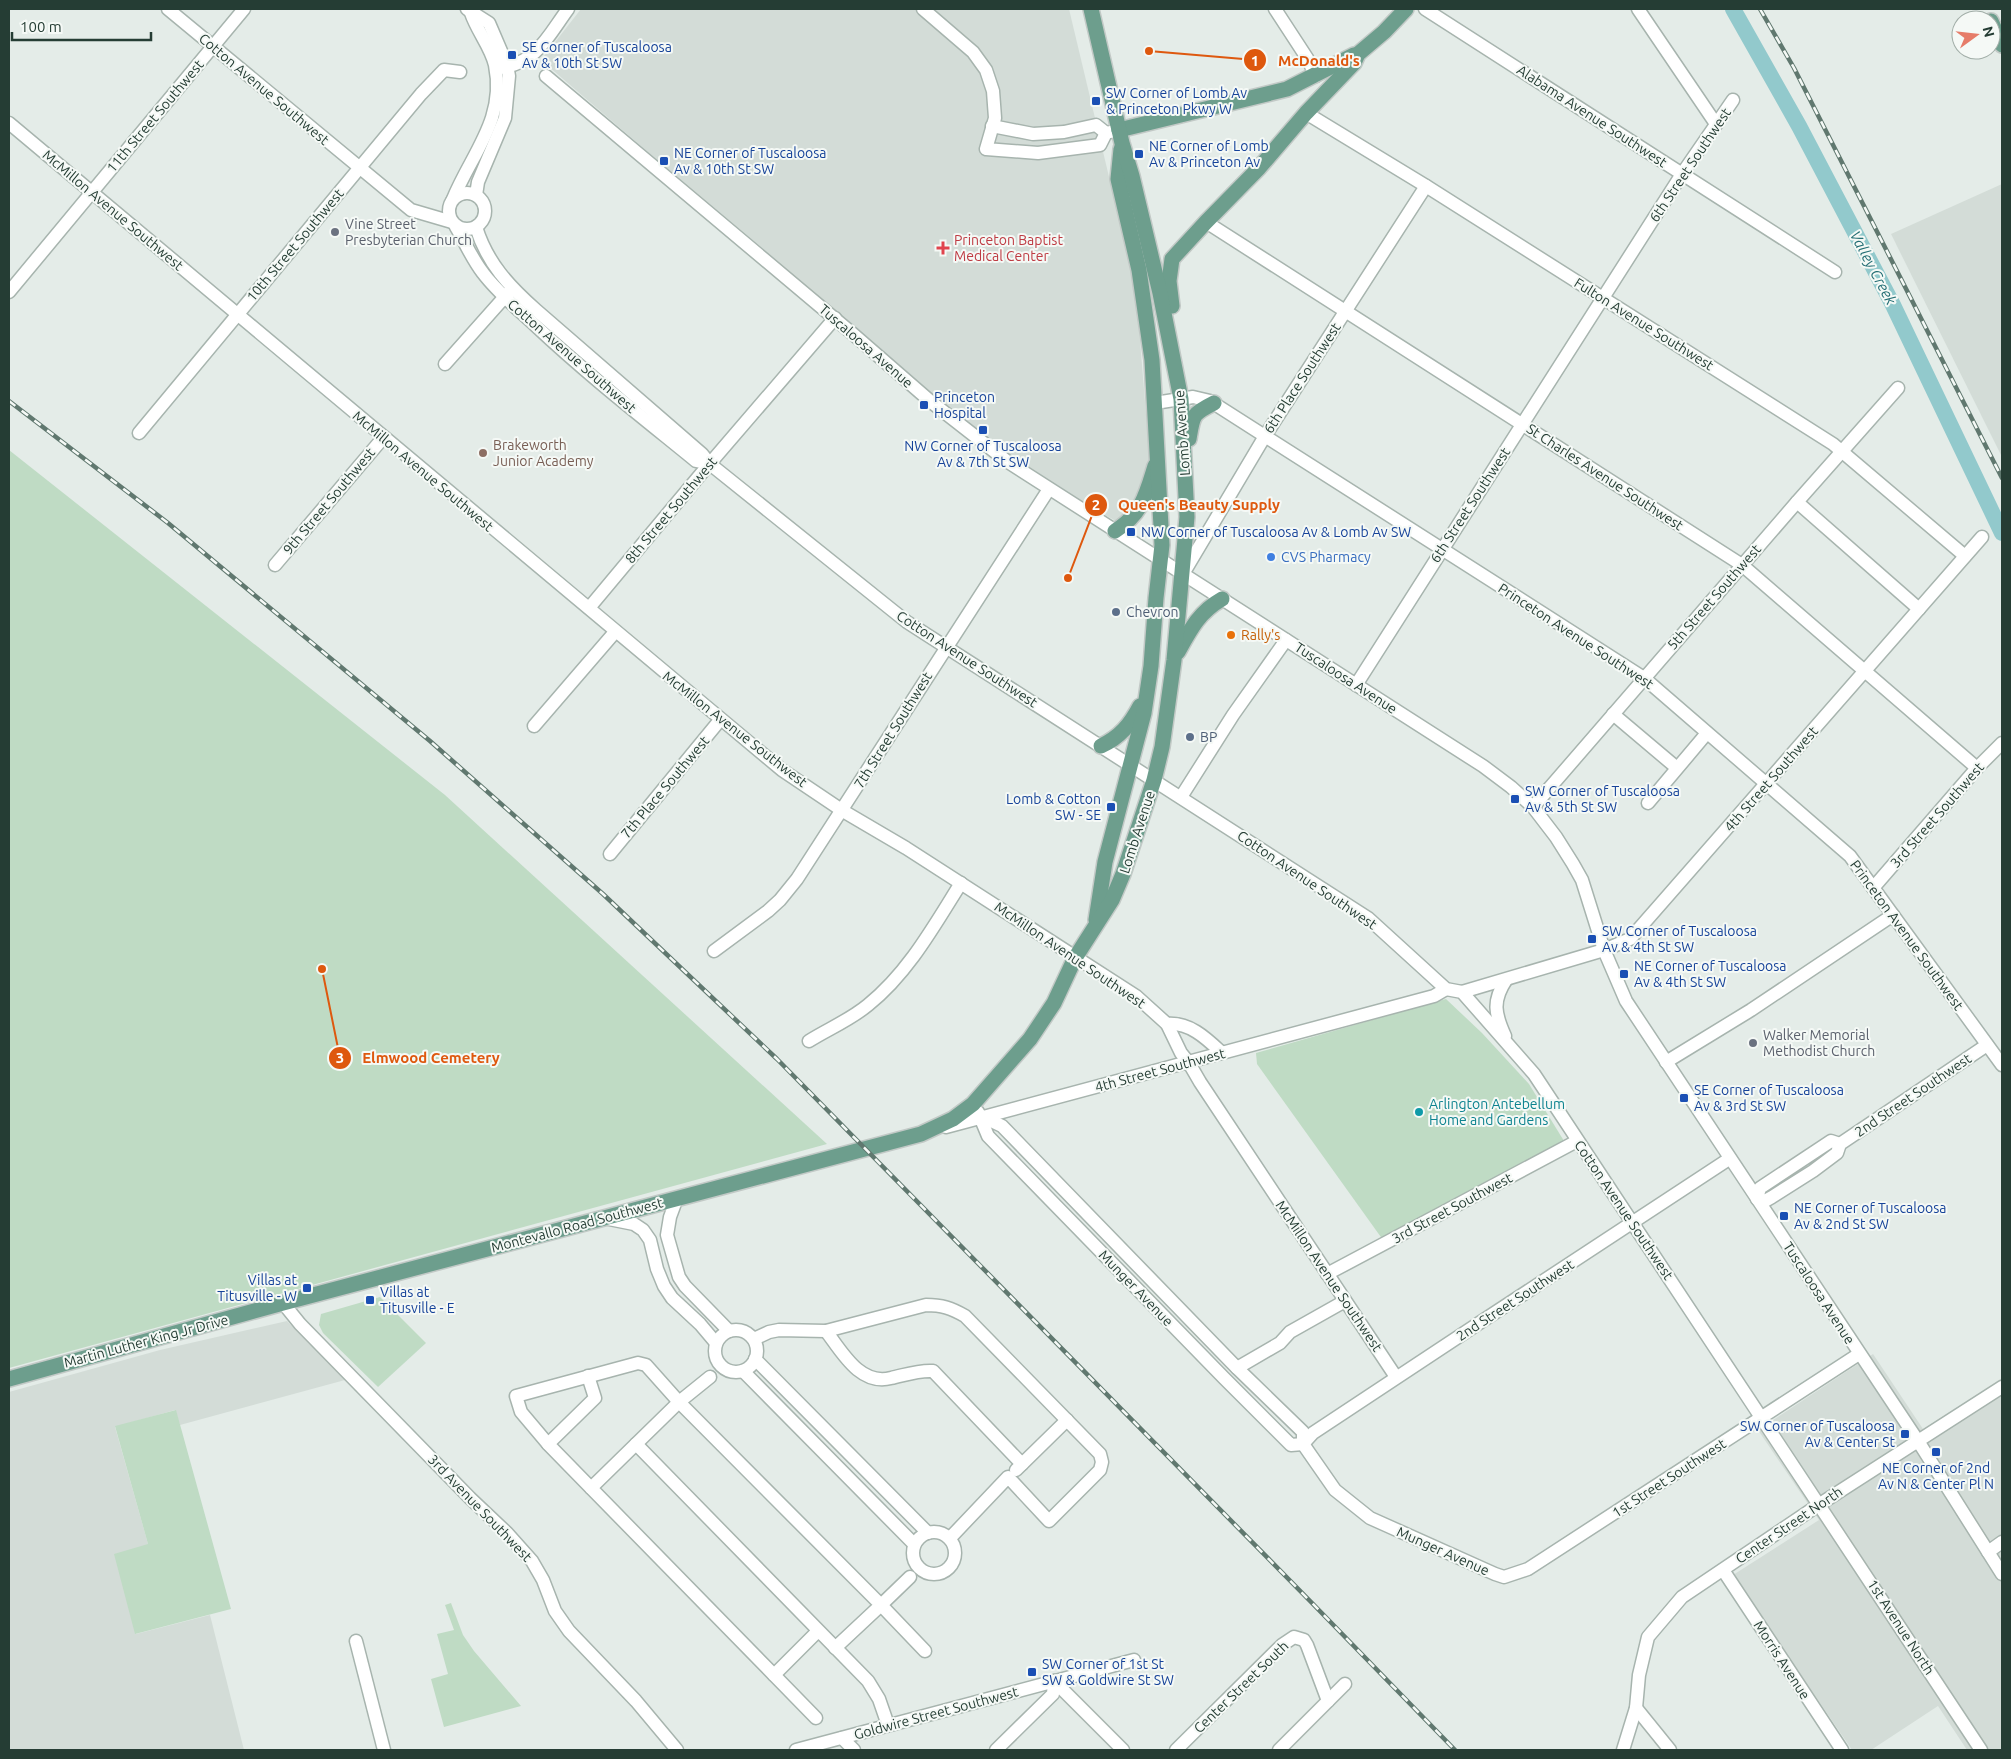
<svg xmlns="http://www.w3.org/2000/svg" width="2011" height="1759" viewBox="0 0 2011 1759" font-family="Ubuntu,sans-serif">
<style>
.built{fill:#d3dcd7}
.green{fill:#bfdbc4}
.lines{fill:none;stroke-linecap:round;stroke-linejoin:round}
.river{stroke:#92c9cc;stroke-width:16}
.minor-casing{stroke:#a7b4ae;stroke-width:15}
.major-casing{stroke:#c2c9c6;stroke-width:18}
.minor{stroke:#fff;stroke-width:12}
.major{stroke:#6d9e8d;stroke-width:15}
.rail-casing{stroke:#60786f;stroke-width:4.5}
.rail{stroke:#f5f9f6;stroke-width:2.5;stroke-dasharray:8;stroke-linecap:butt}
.transit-dot{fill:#1a4fb4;stroke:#f5f9f6;stroke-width:2}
.worship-dot{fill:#6b7280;stroke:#f5f9f6;stroke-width:2}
.health-dot{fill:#e0444e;stroke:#f5f9f6;stroke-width:2}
.education-dot{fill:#8d6e63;stroke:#f5f9f6;stroke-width:2}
.shop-dot{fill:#3f7fe0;stroke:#f5f9f6;stroke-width:2}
.service-dot{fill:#5c6f8a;stroke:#f5f9f6;stroke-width:2}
.food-dot{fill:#e8710a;stroke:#f5f9f6;stroke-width:2}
.culture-dot{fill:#0f9aa8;stroke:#f5f9f6;stroke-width:2}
.labels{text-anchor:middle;stroke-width:4;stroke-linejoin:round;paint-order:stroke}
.transit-label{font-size:14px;fill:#164399;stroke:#f5f9f6;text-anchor:start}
.street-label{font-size:14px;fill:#253d34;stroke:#f5f9f6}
.worship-label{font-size:14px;fill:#5b616d;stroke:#f5f9f6;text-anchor:start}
.health-label{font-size:14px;fill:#be3a42;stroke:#f5f9f6;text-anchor:start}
.education-label{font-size:14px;fill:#785e54;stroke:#f5f9f6;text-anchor:start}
.shop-label{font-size:14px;fill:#366cbe;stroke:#f5f9f6;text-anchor:start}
.service-label{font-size:14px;fill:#4e5e75;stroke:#f5f9f6;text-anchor:start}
.food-label{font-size:14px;fill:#c56008;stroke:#f5f9f6;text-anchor:start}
.culture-label{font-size:14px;fill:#0d838f;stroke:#f5f9f6;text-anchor:start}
.water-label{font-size:15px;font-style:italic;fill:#246e74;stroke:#f5f9f6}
.leader{fill:none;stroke:#de580e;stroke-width:2}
.callout-dot{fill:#de580e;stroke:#f5f9f6;stroke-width:2}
.mark-label{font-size:15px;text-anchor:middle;font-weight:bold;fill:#fff}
.callout-label{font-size:15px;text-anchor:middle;font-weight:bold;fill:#de580e;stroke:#f5f9f6;stroke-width:4;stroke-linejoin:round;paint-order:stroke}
</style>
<rect width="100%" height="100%" fill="#e4ece8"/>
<g class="built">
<polygon points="581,9 1069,9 1136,290 1152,489 1127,527 1008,462 541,60"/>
<polygon points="2002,184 2002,457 1891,234"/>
<polygon points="287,1321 345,1380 180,1425 175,1410 115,1427 148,1544 136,1634 210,1615 244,1750 9,1750 9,1392 160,1350"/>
<polygon points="1873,1354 1923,1429 2002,1378 2002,1750 1967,1750 1938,1706 1871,1750 1852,1750 1733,1575 1819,1520 1758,1430"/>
</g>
<g class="green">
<polygon points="9,450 445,795 827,1144 9,1368"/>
<polygon points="1446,999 1482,1033 1529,1084 1564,1141 1383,1240 1257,1064 1256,1053"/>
<polygon points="380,1297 426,1343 378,1387 323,1333 319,1325 321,1314"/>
<polygon points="176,1410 231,1609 135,1634 114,1554 148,1544 115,1426"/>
<polygon points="451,1603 463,1635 474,1651 521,1706 444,1727 431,1679 448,1674 437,1634 454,1630 445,1605"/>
</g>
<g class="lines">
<polyline class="river" points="1733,9 1799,126 1893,305 2002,533"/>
<g class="minor-casing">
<g id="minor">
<polyline points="168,9 411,210 452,222"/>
<polyline points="467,9 489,23 507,65 509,76 505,118 478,182 476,195"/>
<polyline points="923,9 973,52 986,70 993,91 995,118 986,149 1038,153 1100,145 1106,133 1119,130"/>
<polyline points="1275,9 1307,58 1316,76"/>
<polyline points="1425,9 1835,272"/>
<polyline points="1638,9 1716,124"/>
<path d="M500,68C537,63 548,36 568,9"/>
<polyline points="546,76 853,334 930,401 1008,462 1483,766 1511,787 1533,807 1556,837 1573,864 1582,880 1604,950 1626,1001 1918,1441 2002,1574"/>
<polyline points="1306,113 1426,186 1833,444 1965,556"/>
<polyline points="9,123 782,770 843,811 906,848 1136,996 1167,1024 1181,1053 1189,1063 1200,1082 1396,1377"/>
<polyline points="992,126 1033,134 1064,132 1096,125 1106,133"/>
<circle cx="467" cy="211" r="18"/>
<path d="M453,199C472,153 506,119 495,65C491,47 477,31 471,13"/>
<polyline points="1206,222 1742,565 1977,768"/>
<path d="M456,227C465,242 472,259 483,273C498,293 518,309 536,326C587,374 642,417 696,461L710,464"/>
<path d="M476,227C487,263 509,286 536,310L702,454L710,464L907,622L1368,918L1446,989L1462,992L1534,1074L1981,1750"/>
<polyline points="9,292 244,9"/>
<polyline points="445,364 510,291"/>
<polyline points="1155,403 1193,397 1210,401 1644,678 1850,856 2002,1065"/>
<polyline points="139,433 421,94 444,70 460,72"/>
<polyline points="1797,502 1919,609"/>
<polyline points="275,565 383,438"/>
<polyline points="1183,574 1265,436 1426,186"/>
<polyline points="589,608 700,475 835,318"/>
<polyline points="1356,685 1682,174 1733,100"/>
<polyline points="1613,714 1677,768"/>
<polyline points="534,726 615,632"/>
<polyline points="1181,797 1233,715 1286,640"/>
<polyline points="1648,803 1707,733"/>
<polyline points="1533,807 1797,502 1898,388"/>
<polyline points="610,854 720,720"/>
<polyline points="1873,888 1977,768 2002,743"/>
<polyline points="714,951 768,911 780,900 797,879 1049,489"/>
<polyline points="1462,992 1604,950 1630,939 1982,537"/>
<path d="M1167,1024C1190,1022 1207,1039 1222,1053"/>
<path d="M1505,1036C1495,1014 1492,1001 1506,980"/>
<path d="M809,1041C828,1029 850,1020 868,1005C908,973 934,926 961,883"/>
<polyline points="1666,1062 1751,1010 1893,915"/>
<polyline points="978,1112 988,1136 1224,1378 1291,1445 1303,1444"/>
<polyline points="981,1116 1002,1126 1237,1368 1303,1432 1303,1444 1335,1490 1370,1518 1495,1574 1504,1577 1528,1569 1859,1354"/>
<polyline points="946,1127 1434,996 1446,989"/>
<polyline points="1840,1144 1831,1141 1760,1188 1757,1199 1765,1201 1772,1197 1813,1171 1837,1153 1840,1144 1987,1045"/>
<polyline points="677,1198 670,1217 667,1235 679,1277 685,1286 729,1331"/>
<polyline points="604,1218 634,1224 643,1230 650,1240 657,1269 664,1286 672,1298 700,1324 716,1343"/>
<polyline points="1327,1274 1577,1141"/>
<polyline points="283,1303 300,1324 470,1498 507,1533 532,1561 543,1580 555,1611 569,1631 636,1701 677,1750"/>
<circle cx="736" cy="1351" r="21"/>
<path d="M826,1331C842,1352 860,1386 891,1378C905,1375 918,1370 933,1371L1022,1464"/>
<path d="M754,1339L769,1332L779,1330L826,1331L926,1305C942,1305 951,1308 965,1316L1100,1454L1102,1462L1100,1470L1049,1521L1008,1477L950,1538"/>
<polyline points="755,1359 928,1533"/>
<polyline points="1237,1368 1280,1343 1290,1332 1345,1301"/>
<polyline points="743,1371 914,1544"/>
<polyline points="588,1376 595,1398 548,1444 591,1488"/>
<polyline points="548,1444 521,1412 516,1396 638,1363 646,1365 679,1402 710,1377"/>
<polyline points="636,1444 679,1402 881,1605 835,1648"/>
<path d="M1303,1444L1313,1433C1451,1341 1591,1250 1729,1159"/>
<polyline points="1016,1470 1067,1420"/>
<circle cx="934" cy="1553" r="21"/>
<polyline points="1988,1552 2002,1542"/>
<polyline points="1723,1570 1842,1750"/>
<polyline points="910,1577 881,1605 925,1651"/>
<polyline points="818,1631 774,1675 591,1488 636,1444 868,1681 879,1699 888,1725"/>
<polyline points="356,1641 384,1750"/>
<polyline points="774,1675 816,1718"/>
<polyline points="1054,1681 1123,1750"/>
<polyline points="1636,1708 1670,1750"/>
<polyline points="842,1738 854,1750"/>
<polyline points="796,1750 1134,1660"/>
<polyline points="996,1750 1053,1694 1054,1681"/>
<polyline points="1176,1750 1282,1645 1294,1637 1304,1640 1307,1645 1328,1701"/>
<polyline points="1279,1750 1345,1684"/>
<polyline points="1623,1750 1636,1708 1639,1675 1648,1637 1682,1597 1820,1504 2002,1387"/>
</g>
</g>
<g class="major-casing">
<g id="major">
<polyline points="1991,21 2002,45"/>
<polyline points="1119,130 1287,89 1354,55"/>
<polyline points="1172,306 1169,281 1172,259 1206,222 1259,168 1306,113 1354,63 1358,54 1384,32 1406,9"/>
<path d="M1189,439C1193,415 1192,414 1214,403"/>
<path d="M1115,531C1142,514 1146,495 1155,466"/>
<path d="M1178,652C1190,630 1199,612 1222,599"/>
<path d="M1101,746C1120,737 1130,725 1140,706"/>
<polyline points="1096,920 1105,862 1144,713 1151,666 1156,598 1162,545 1152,360 1139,270 1118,179 1121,149"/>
<polyline points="9,1379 283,1303 921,1134 953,1119 973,1104 1030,1039 1054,1003 1075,958 1112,900 1123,874 1154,780 1162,747 1174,660 1187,517 1181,399 1160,293 1132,176 1122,143 1091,9"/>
</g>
</g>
<use href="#minor" class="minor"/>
<use href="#major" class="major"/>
<g class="rail-casing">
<g id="rail">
<polyline points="1760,9 1794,68 2002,478"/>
<polyline points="9,401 168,523 430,741 603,894 777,1059 1312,1603 1455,1750"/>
</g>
</g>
<use href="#rail" class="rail"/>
</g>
<g class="transit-dot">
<rect x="507" y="50" width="10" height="10" rx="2.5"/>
<rect x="1091" y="96" width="10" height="10" rx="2.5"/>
<rect x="1134" y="149" width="10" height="10" rx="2.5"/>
<rect x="659" y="156" width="10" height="10" rx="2.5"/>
<rect x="919" y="400" width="10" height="10" rx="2.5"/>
<rect x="978" y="425" width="10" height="10" rx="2.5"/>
<rect x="1126" y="527" width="10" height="10" rx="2.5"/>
<rect x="1510" y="794" width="10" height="10" rx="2.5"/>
<rect x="1106" y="802" width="10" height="10" rx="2.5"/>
<rect x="1587" y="934" width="10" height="10" rx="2.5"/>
<rect x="1619" y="969" width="10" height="10" rx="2.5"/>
<rect x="1679" y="1093" width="10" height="10" rx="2.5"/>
<rect x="1779" y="1211" width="10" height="10" rx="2.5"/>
<rect x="302" y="1283" width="10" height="10" rx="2.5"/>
<rect x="365" y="1295" width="10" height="10" rx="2.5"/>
<rect x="1900" y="1429" width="10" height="10" rx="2.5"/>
<rect x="1931" y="1447" width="10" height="10" rx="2.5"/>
<rect x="1027" y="1667" width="10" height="10" rx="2.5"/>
</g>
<g class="worship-dot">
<circle cx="335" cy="232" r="5"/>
<circle cx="1753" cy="1043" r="5"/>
</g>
<path class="health-dot" d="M940.5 240.5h5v5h5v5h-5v5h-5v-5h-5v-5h5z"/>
<circle class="education-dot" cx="483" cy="453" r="5"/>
<circle class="shop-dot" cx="1271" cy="557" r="5"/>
<g class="service-dot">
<circle cx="1116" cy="612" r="5"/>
<circle cx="1190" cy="737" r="5"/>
</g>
<circle class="food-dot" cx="1231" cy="635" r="5"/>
<circle class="culture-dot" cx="1419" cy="1112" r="5"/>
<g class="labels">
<g class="transit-label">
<text x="522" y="52">SE Corner of Tuscaloosa<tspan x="522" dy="16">Av &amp; 10th St SW</tspan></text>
<text x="1106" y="98">SW Corner of Lomb Av<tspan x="1106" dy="16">&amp; Princeton Pkwy W</tspan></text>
<text x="1149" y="151">NE Corner of Lomb<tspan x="1149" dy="16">Av &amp; Princeton Av</tspan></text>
<text x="674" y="158">NE Corner of Tuscaloosa<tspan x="674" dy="16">Av &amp; 10th St SW</tspan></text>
<text x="934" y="402">Princeton<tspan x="934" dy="16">Hospital</tspan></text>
<text x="983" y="451" text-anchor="middle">NW Corner of Tuscaloosa<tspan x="983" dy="16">Av &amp; 7th St SW</tspan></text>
<text x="1141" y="537">NW Corner of Tuscaloosa Av &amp; Lomb Av SW</text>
<text x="1525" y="796">SW Corner of Tuscaloosa<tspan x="1525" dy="16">Av &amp; 5th St SW</tspan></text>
<text x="1101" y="804" text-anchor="end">Lomb &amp; Cotton<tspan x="1101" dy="16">SW - SE</tspan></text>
<text x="1602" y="936">SW Corner of Tuscaloosa<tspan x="1602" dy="16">Av &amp; 4th St SW</tspan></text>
<text x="1634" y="971">NE Corner of Tuscaloosa<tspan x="1634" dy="16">Av &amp; 4th St SW</tspan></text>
<text x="1694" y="1095">SE Corner of Tuscaloosa<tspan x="1694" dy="16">Av &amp; 3rd St SW</tspan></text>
<text x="1794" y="1213">NE Corner of Tuscaloosa<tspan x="1794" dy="16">Av &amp; 2nd St SW</tspan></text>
<text x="297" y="1285" text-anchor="end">Villas at<tspan x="297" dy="16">Titusville - W</tspan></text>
<text x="380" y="1297">Villas at<tspan x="380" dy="16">Titusville - E</tspan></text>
<text x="1895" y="1431" text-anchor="end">SW Corner of Tuscaloosa<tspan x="1895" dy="16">Av &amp; Center St</tspan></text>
<text x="1936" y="1473" text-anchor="middle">NE Corner of 2nd<tspan x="1936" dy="16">Av N &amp; Center Pl N</tspan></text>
<text x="1042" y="1669">SW Corner of 1st St<tspan x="1042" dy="16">SW &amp; Goldwire St SW</tspan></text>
</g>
<g class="street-label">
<text transform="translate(264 89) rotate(40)" y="5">Cotton Avenue Southwest</text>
<text transform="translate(155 116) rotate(-50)" y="5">11th Street Southwest</text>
<text transform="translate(1592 116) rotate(33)" y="5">Alabama Avenue Southwest</text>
<text transform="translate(1690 165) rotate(-56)" y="5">6th Street Southwest</text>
<text transform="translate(113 210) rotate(40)" y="5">McMillon Avenue Southwest</text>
<text transform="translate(295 245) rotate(-50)" y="5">10th Street Southwest</text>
<text transform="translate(1644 324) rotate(32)" y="5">Fulton Avenue Southwest</text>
<text transform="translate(866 346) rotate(41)" y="5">Tuscaloosa Avenue</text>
<text transform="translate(572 356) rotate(41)" y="5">Cotton Avenue Southwest</text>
<text transform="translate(1302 378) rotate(-57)" y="5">6th Place Southwest</text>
<text transform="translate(1182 433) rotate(-94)" y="5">Lomb Avenue</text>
<text transform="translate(423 471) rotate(40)" y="5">McMillon Avenue Southwest</text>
<text transform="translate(1605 477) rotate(33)" y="5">St Charles Avenue Southwest</text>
<text transform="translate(329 501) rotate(-50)" y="5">9th Street Southwest</text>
<text transform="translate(1470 505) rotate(-57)" y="5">6th Street Southwest</text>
<text transform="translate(671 510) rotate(-50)" y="5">8th Street Southwest</text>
<text transform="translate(1714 597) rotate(-49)" y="5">5th Street Southwest</text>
<text transform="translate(1576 636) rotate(33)" y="5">Princeton Avenue Southwest</text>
<text transform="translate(967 659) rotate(33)" y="5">Cotton Avenue Southwest</text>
<text transform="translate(1346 678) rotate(33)" y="5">Tuscaloosa Avenue</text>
<text transform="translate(735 729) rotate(38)" y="5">McMillon Avenue Southwest</text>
<text transform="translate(893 730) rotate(-58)" y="5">7th Street Southwest</text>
<text transform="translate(1771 779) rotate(-49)" y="5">4th Street Southwest</text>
<text transform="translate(665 787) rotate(-50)" y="5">7th Place Southwest</text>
<text transform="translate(1937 815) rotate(-49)" y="5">3rd Street Southwest</text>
<text transform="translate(1137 832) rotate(-72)" y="5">Lomb Avenue</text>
<text transform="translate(1307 880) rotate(34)" y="5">Cotton Avenue Southwest</text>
<text transform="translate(1907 935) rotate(54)" y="5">Princeton Avenue Southwest</text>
<text transform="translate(1070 955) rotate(34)" y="5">McMillon Avenue Southwest</text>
<text transform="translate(1160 1070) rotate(-15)" y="5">4th Street Southwest</text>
<text transform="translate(1913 1095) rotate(-34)" y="5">2nd Street Southwest</text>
<text transform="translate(1452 1208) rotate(-28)" y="5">3rd Street Southwest</text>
<text transform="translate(1624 1210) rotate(56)" y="5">Cotton Avenue Southwest</text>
<text transform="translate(577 1225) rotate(-15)" y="5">Montevallo Road Southwest</text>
<text transform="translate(1329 1276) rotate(56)" y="5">McMillon Avenue Southwest</text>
<text transform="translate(1136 1288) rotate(46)" y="5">Munger Avenue</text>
<text transform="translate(1819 1293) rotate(57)" y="5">Tuscaloosa Avenue</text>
<text transform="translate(1515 1300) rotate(-33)" y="5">2nd Street Southwest</text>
<text transform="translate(146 1341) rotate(-15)" y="5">Martin Luther King Jr Drive</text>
<text transform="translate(1669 1478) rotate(-33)" y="5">1st Street Southwest</text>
<text transform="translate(480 1508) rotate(46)" y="5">3rd Avenue Southwest</text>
<text transform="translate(1789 1525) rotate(-34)" y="5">Center Street North</text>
<text transform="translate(1443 1551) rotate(24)" y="5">Munger Avenue</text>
<text transform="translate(1901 1627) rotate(57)" y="5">1st Avenue North</text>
<text transform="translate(1782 1660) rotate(57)" y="5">Morris Avenue</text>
<text transform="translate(1241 1687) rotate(-44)" y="5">Center Street South</text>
<text transform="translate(936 1713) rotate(-15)" y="5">Goldwire Street Southwest</text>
</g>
<g class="worship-label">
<text x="345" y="229">Vine Street<tspan x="345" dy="16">Presbyterian Church</tspan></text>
<text x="1763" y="1040">Walker Memorial<tspan x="1763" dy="16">Methodist Church</tspan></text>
</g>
<g class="health-label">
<text x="954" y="245">Princeton Baptist<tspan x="954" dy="16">Medical Center</tspan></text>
</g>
<g class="education-label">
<text x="493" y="450">Brakeworth<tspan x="493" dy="16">Junior Academy</tspan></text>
</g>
<g class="shop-label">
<text x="1281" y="562">CVS Pharmacy</text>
</g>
<g class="service-label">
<text x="1126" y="617">Chevron</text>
<text x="1200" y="742">BP</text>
</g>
<g class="food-label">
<text x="1241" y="640">Rally's</text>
</g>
<g class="culture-label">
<text x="1429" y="1109">Arlington Antebellum<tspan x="1429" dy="16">Home and Gardens</tspan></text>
</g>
<g class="water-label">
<text transform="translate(1873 268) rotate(62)" y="5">Valley Creek</text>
</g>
</g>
<path class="leader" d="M1149 51L1255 60M1068 578L1096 505M322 969L340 1058"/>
<g class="callout-dot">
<circle cx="1149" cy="51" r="5"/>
<circle cx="1068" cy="578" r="5"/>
<circle cx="322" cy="969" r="5"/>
<circle cx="1255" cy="60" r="12"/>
<circle cx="1096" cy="505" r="12"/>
<circle cx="340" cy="1058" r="12"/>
</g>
<g class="mark-label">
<text x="1255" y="66">1</text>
<text x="1096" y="510">2</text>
<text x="340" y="1063">3</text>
</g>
<g class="callout-label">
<text x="1319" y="66">McDonald's</text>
<text x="1199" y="510">Queen's Beauty Supply</text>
<text x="431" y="1063">Elmwood Cemetery</text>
</g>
<rect width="2011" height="1759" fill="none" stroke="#253d34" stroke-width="20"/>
<g transform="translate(1976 35) rotate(75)"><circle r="24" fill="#f5f9f6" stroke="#a2aea8"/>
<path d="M0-4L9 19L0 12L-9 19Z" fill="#e67c69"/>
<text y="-8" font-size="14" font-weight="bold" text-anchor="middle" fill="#253d34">N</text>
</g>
<path d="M12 32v8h139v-8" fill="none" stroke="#253d34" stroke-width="2.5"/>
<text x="20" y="32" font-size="15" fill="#253d34" stroke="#f5f9f6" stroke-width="4" paint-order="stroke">100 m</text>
</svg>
